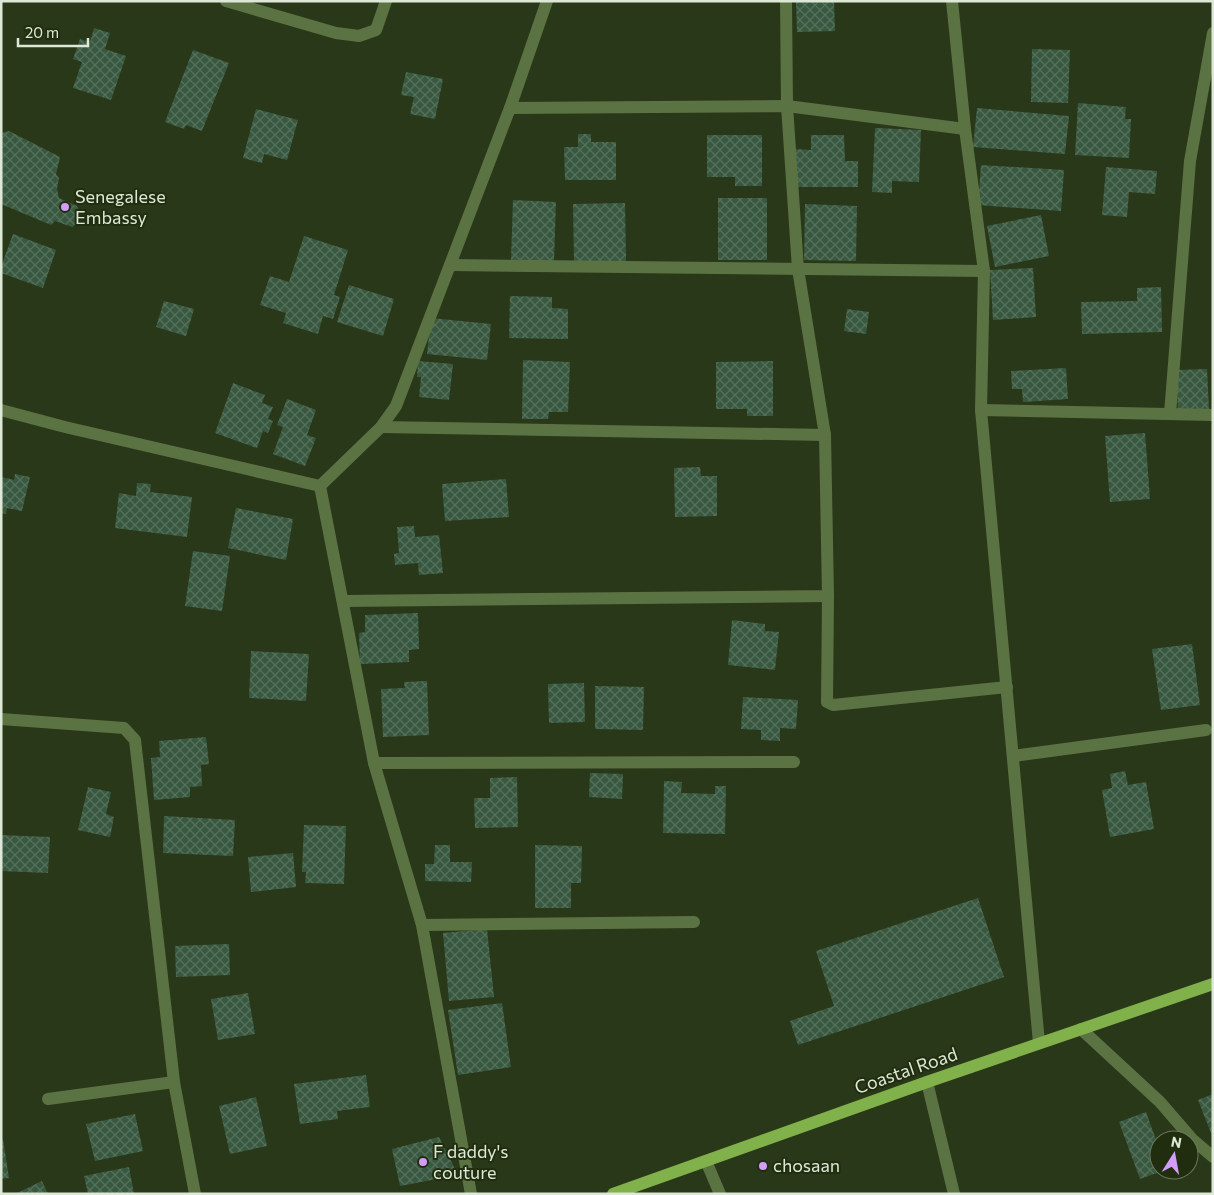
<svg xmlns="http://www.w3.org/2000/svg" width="1214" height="1195" viewBox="0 0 1214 1195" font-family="Commissioner,sans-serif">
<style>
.building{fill:url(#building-cross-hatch)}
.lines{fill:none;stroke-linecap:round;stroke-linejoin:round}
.minor{stroke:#5b7343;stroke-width:12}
.major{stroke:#81b14a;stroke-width:12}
.poi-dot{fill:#d49cfc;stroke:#202e0f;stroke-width:2}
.labels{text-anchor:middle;stroke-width:4;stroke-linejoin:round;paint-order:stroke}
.poi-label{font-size:18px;fill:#dee8d6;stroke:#202e0f;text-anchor:start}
.street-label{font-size:18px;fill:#dee8d6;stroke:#202e0f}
</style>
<defs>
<pattern id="building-cross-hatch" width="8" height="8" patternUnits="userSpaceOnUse" patternTransform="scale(1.25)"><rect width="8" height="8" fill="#395840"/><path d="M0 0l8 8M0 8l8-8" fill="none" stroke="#55705b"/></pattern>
</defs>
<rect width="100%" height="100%" fill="#293819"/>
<g class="building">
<polygon points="796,1 834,1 835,31 797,32"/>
<polygon points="94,28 110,33 105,49 126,56 111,100 73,88 82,62 73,59 80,39 90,42"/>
<polygon points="1032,49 1070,50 1068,103 1031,102"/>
<polygon points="193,50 229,63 202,131 186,125 184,129 165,122"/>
<polygon points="406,72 443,79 435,119 410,114 414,97 401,95"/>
<polygon points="1078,103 1126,107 1125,119 1131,119 1129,158 1075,155"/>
<polygon points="977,108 1069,116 1065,154 973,147"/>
<polygon points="256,109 298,120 287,160 264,154 262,163 243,158"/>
<polygon points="875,128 921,130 919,182 892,181 892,193 872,192"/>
<polygon points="9,131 60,157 56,174 59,178 57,189 59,198 77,206 81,220 72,227 55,221 51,225 1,204 1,133"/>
<polygon points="578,134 591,134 591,142 616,142 616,180 565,180 564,147 578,147"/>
<polygon points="707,135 762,135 762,186 735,186 735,177 707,177"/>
<polygon points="811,135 844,135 845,161 858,161 858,187 794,187 794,149 811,150"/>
<polygon points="981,165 1064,170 1061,211 978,205"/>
<polygon points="1106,167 1157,171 1155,194 1129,192 1127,217 1102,215"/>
<rect x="718" y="198" width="49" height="62"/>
<polygon points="513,200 556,202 554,262 511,260"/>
<polygon points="625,203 626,261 574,262 573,204"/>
<polygon points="805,204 857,206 856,261 804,260"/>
<polygon points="1041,215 1049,256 995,267 987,226"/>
<polygon points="13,234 56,250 43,288 1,273 1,267"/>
<polygon points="304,236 348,250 334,295 340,297 333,319 323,316 318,334 283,323 286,313 260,305 270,276 289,282"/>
<polygon points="1033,268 1036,317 993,320 990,270"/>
<polygon points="349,285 394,299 383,336 337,322"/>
<polygon points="1161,287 1162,332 1082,334 1081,302 1137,301 1137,288"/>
<polygon points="510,296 552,297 552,308 568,309 568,339 509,338"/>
<polygon points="164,301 194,309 186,336 156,327"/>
<polygon points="847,309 869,312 866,334 844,331"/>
<polygon points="431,318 491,324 487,360 427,354"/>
<polygon points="523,360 570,362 568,412 549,412 548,419 522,419"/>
<polygon points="418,361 453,364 449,400 419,397 421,377 417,377"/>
<polygon points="773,361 773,416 747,416 747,409 716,409 716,362"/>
<polygon points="1066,368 1068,399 1023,402 1022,389 1012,389 1011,371"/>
<polygon points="1207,369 1209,409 1178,411 1176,370"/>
<polygon points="233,383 265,395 262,403 273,407 268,419 273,421 268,433 263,431 257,448 215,433"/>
<polygon points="287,399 316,410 307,435 316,438 305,466 273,454 283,427 277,425"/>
<polygon points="1145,433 1150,499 1110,502 1105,436"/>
<polygon points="700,467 701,476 717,476 717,516 675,517 674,468"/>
<polygon points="15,474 30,477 22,511 7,508 6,514 1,513 1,477 14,480"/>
<polygon points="506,479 509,517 445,521 442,484"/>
<polygon points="137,483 151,484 150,492 192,497 187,537 115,528 119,493 136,496"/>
<polygon points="236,508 293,519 286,560 228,548"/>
<polygon points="414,526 415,537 439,535 443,573 419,575 418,563 395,565 394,554 399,553 397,527"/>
<polygon points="193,551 230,556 222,611 185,606"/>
<polygon points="418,613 419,649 409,650 409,662 360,664 359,633 365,632 365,615"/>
<polygon points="732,620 765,624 765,631 779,632 775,670 728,665"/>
<polygon points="1192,644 1200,705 1161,710 1152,649"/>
<polygon points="251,651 309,654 306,701 249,698"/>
<polygon points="427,681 429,735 383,737 381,689 405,688 404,682"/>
<polygon points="584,683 585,722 549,723 548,684"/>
<polygon points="595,686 644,687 643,730 595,729"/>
<polygon points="743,697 798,700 796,729 780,728 780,741 761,740 761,730 741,729"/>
<polygon points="206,737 209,764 201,765 202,786 190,787 190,797 154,800 151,758 160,757 159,741"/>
<polygon points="1125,771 1128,785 1146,782 1154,829 1110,837 1102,790 1112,788 1110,774"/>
<polygon points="590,773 623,774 622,799 589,797"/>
<polygon points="517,777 518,827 475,828 474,798 490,798 490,778"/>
<polygon points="664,781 682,782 681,793 715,794 715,786 726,786 725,834 663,833"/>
<polygon points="88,787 111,792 106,814 114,817 110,837 78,830"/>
<polygon points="164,816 235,820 233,856 163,853"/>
<polygon points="304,825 346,826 344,884 305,883 306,872 302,872"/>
<polygon points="1,835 50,837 48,873 1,871"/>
<polygon points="435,845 450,845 450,862 472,862 471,882 425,881 425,864 434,864"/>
<polygon points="535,845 582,846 581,883 571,883 571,908 535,908"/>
<polygon points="293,853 296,887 251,892 248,857"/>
<polygon points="978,898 1004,977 798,1045 790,1021 834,1006 816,951"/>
<polygon points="487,929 494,997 449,1001 443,933"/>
<polygon points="229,944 230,975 176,977 175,946"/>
<polygon points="248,993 255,1034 218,1040 211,999"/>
<polygon points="502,1003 511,1067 458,1075 448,1010"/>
<polygon points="366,1075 370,1107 337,1111 338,1119 300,1124 294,1084"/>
<polygon points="1213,1094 1213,1138 1198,1100"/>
<polygon points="256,1097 267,1146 230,1154 219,1106"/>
<polygon points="1146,1112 1159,1148 1159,1170 1165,1170 1140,1179 1119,1122"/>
<polygon points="135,1114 143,1151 95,1161 86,1124"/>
<polygon points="439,1137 458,1175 400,1186 392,1149"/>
<polygon points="1,1139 3,1139 9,1178 1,1179"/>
<polygon points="129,1167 134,1194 88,1194 84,1176"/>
<polygon points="42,1181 48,1194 15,1194"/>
</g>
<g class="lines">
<g class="minor">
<polyline points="226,1 336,33 359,36 376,30 386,1"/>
<polyline points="952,1 965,129 984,271 981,410 1039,1043"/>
<polyline points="510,108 787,106 965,129"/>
<polyline points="450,265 984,271"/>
<polyline points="1,410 65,427 320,486"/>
<polyline points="981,410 1213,415"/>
<polyline points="1170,414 1190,161 1213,33"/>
<polyline points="381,427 825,435"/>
<polyline points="828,596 827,702 833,705 1007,687"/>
<polyline points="343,601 828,596 825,435 798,269 787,106 786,1"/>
<polyline points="1,719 124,728 135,740 174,1082 195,1194"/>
<polyline points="1013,756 1206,730"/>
<polyline points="374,763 794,762"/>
<polyline points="422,925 694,922"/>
<polyline points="1081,1029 1160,1102 1192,1139 1213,1157"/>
<polyline points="927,1082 954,1194"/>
<polyline points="48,1099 174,1082"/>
<polyline points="706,1161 720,1194"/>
<polyline points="471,1194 422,925 374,763 320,486 381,427 396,406 510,108 547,1"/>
</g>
<polyline class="major" points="613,1194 927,1082 1213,984"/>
</g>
<g class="poi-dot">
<circle cx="65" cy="207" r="5"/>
<circle cx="423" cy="1162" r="5"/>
<circle cx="763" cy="1166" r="5"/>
</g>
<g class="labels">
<g class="poi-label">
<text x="75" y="203">Senegalese<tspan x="75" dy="21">Embassy</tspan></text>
<text x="433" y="1158">F daddy's<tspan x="433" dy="21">couture</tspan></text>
<text x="773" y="1172">chosaan</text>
</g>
<g class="street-label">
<text transform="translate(906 1071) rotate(-19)" y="6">Coastal Road</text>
</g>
</g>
<rect width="1214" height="1195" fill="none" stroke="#dee8d6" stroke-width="5"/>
<g transform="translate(1174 1155) rotate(11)"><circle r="24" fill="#202e0f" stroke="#6c785f"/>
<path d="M0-4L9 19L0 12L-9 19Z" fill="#d49cfc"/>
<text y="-8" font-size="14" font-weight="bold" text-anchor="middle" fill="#dee8d6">N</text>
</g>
<path d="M18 38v8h70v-8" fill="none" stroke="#dee8d6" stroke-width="2.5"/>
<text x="25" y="38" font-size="15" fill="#dee8d6" stroke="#202e0f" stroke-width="4" paint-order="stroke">20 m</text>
</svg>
